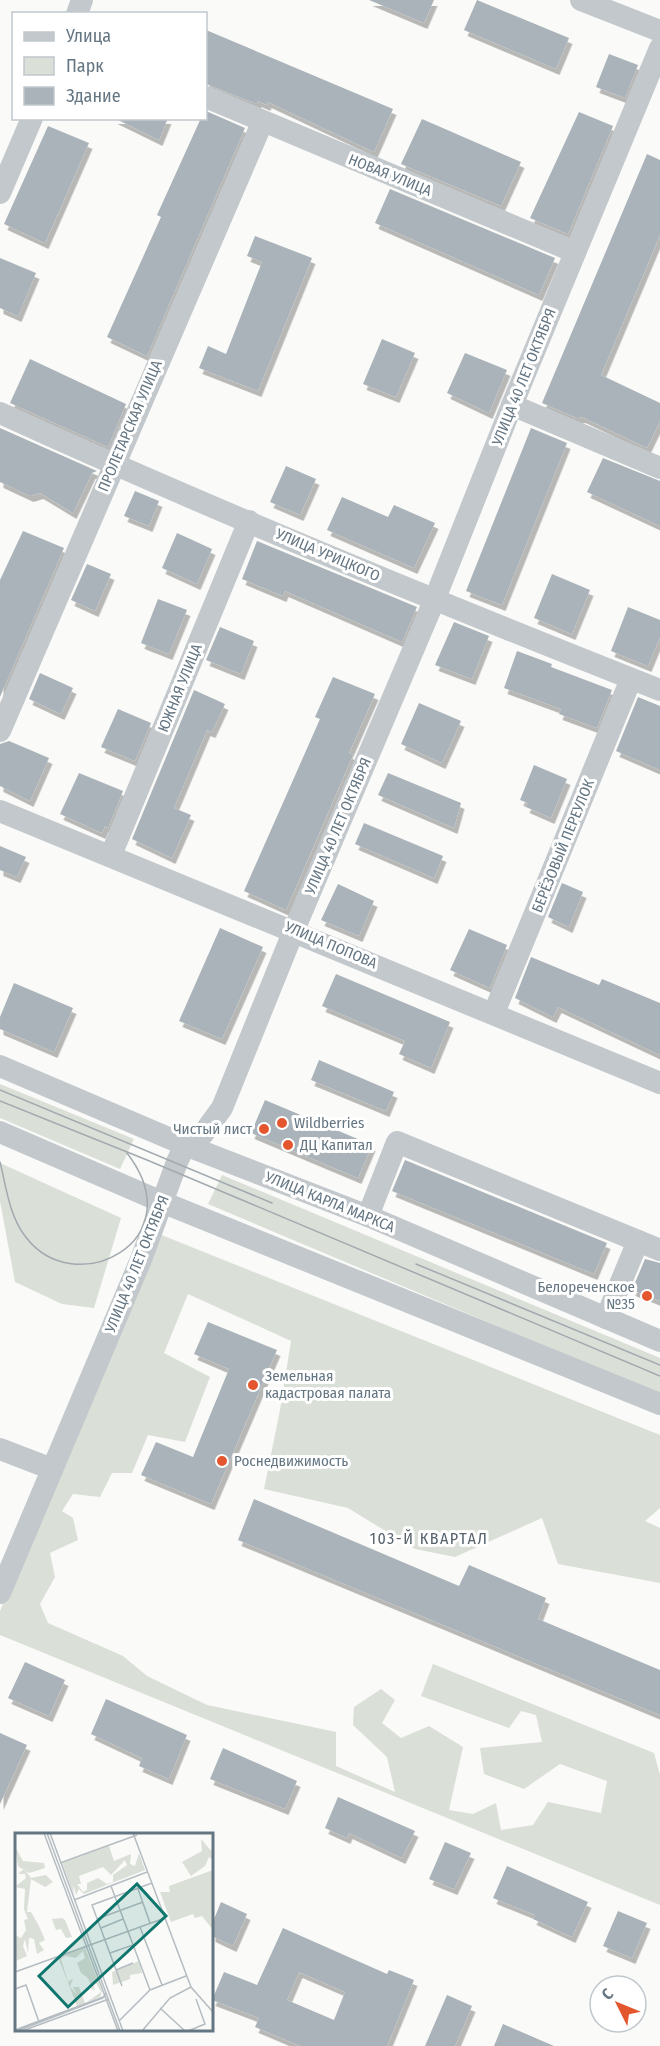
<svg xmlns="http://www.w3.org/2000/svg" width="660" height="2046" viewBox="0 0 660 2046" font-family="'Fira Sans Condensed',sans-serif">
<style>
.green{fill:#dadfd7}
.building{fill:#aab3b9;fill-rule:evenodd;filter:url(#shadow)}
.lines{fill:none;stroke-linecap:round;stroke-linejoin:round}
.minor{stroke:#c3c8cc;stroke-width:22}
.tram{stroke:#a2aab0;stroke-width:1.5}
.poi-dot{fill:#e4572e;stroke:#fff;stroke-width:2}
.labels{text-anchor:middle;stroke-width:6;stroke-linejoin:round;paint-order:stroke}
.street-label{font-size:15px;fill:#657683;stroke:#fff}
.poi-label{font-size:15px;fill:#657683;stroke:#fff;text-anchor:start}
.neighbourhood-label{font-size:16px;letter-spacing:1.5px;fill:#57646e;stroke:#fff}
.inset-road{fill:none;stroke:#b5bdc2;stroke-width:1.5}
.view{fill:#0f766e;fill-opacity:0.15;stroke:#0f766e;stroke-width:3}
.inset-edge{fill:none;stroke:#657683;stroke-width:3}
</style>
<defs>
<filter id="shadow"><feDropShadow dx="3.5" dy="6" stdDeviation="0" flood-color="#0004"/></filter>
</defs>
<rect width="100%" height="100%" fill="#fafaf8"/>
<g class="green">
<polygon points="0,1084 134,1139 120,1169 0,1118"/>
<polygon points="0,1163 121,1218 94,1308 62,1304 15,1282 0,1201"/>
<polygon points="222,1175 660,1358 660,1395 208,1204"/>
<polygon points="159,1234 660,1435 660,1508 645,1521 660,1528 660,1583 558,1564 542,1518 455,1557 415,1549 348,1508 264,1489 280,1410 291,1341 188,1294 164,1353 210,1377 185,1442 148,1435 132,1473 112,1473 100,1497 73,1494 62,1511 73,1518 78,1540 50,1553 55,1577 40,1604 48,1623 123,1656 147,1676 207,1705 336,1732 336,1766 395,1792 387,1757 353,1725 354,1707 381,1689 395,1700 382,1723 401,1738 429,1726 463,1747 449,1810 473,1814 496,1803 501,1830 533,1825 548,1802 601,1813 607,1781 560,1764 524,1789 484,1774 480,1748 542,1742 536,1715 521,1711 509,1728 421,1696 433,1664 654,1753 660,1775 660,1905 0,1635 0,1611"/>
</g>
<g class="building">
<polygon points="369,0 434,0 424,23"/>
<polygon points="477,0 569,38 556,69 464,30"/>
<polygon points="206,30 393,109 374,152 268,102 267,105 258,101 257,104 206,84"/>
<polygon points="609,54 638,65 625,98 596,87"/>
<polygon points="206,111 245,128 147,356 107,337 161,217 157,215 201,118 206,118"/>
<polygon points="579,112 613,126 568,234 530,218"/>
<polygon points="114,118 168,118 159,140"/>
<polygon points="422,119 521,162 501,206 401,164"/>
<polygon points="48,126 89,143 45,243 4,224"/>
<polygon points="647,154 660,160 660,235 601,375 660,403 660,421 647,448 582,417 577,418 542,403"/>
<polygon points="390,189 555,258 539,295 375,223"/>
<polygon points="255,236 312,258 258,391 199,368 208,346 226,354 262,262 247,256"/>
<polygon points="0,258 36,273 18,316 0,308"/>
<polygon points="382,339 415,353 396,397 363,384"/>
<polygon points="465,353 507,370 489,413 447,393"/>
<polygon points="30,359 126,404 108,447 10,403"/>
<polygon points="0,428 97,471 92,473 73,513 40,493 30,496 0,482"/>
<polygon points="531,428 567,443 502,605 466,591"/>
<polygon points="603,458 660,481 660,526 587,492"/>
<polygon points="286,466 316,479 300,515 270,502"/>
<polygon points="135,491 159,501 149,526 124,516"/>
<polygon points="342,497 388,517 394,505 435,523 414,568 327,530"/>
<polygon points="23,531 64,548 0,697 0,580"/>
<polygon points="177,533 212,549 197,584 162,568"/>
<polygon points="257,541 417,607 402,642 285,591 283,596 242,579"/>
<polygon points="87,564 111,574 95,611 71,600"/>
<polygon points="552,574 590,590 572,634 534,618"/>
<polygon points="158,599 187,610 169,654 141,643"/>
<polygon points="628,607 660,620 660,637 648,666 611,651"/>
<polygon points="454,622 489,636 472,679 435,665"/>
<polygon points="220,627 254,641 241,674 206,660"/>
<polygon points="517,651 552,664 551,667 612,690 597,728 559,714 561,709 504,688"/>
<polygon points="40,673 73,688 61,714 29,699"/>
<polygon points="333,677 375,694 349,753 353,755 286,910 244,891 320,719 315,717"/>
<polygon points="194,690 225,704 212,732 207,730 174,808 191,815 172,858 132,839"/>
<polygon points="638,697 660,706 660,770 616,751"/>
<polygon points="419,703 461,721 442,763 401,744"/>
<polygon points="118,709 151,723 135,761 101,747"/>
<polygon points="9,741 49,758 30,801 0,786 0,744"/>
<polygon points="534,765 567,779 551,818 526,807 528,803 520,800"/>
<polygon points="79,773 123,791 108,828 105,826 102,833 60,814"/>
<polygon points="388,773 461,803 454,828 378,795"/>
<polygon points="364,823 443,856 434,878 355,844"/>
<polygon points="0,846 26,857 17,877 0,870"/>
<polygon points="562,883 583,892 569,927 548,917"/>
<polygon points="338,884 374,901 359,936 321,920"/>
<polygon points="220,928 263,947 222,1039 179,1021"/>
<polygon points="469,929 507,945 490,988 450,970"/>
<polygon points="531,957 599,985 602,979 660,1003 660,1055 558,1007 553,1017 515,998"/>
<polygon points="336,974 450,1022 431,1068 399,1054 405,1041 322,1006"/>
<polygon points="14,983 73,1008 54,1052 0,1029 0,1017"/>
<polygon points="319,1060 394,1092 386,1111 311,1080"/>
<polygon points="265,1100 372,1145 358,1178 251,1133"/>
<polygon points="405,1160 607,1243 594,1274 392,1191"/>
<polygon points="645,1259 660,1263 660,1301 632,1290"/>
<polygon points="208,1322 277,1350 211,1504 141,1475 156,1442 193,1457 229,1369 194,1354"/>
<polygon points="254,1499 459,1586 469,1565 546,1598 538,1619 660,1670 660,1715 238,1540"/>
<polygon points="25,1662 65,1680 49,1716 8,1698"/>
<polygon points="106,1699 187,1735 169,1779 139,1766 142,1758 91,1734"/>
<polygon points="0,1733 27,1745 0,1804"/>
<polygon points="223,1748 297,1781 285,1809 210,1779"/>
<polygon points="338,1797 415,1831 402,1858 349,1833 347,1838 325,1828"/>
<polygon points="445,1842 471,1853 454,1889 429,1879"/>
<polygon points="507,1866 588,1902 572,1937 533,1919 535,1915 493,1898"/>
<polygon points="221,1902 247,1914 233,1946 212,1936 212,1924"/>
<polygon points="618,1911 647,1923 632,1958 603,1946"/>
<path d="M283,1928L387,1974L389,1970L414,1980L387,2046H300L255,2027L259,2018L212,2000L224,1972L257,1985ZM299,1972L345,1992L334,2020L287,2000Z"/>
<polygon points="447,1995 472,2006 455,2046 425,2046"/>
<polygon points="503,2024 554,2046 494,2046"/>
</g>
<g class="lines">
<g class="minor">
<polyline points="581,0 660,31"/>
<polyline points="77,14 82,0"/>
<polyline points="206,97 575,252"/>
<polyline points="0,193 32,118"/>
<polyline points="512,405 660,468"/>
<path d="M0,413C217,512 438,602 660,690"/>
<polyline points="0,731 262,123"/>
<polyline points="0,811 660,1083"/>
<polyline points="111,855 249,521"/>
<polyline points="494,1013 631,679"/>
<polyline points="0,1066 185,1145 368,1216 660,1341"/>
<polyline points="0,1132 162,1202 660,1404"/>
<polyline points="368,1216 397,1142 660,1250"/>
<polyline points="606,1318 638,1241"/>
<polyline points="0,1449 52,1469"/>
<polyline points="0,1593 142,1257 177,1162 185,1145 203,1134 222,1108 294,930 434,601 512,405 660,48"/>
</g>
<g class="tram">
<polyline points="0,1090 272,1203"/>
<polyline points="0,1101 147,1160 660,1376"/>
<path d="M0,1162C6,1186 9,1215 25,1236C74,1303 195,1241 127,1153"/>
<polyline points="416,1264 660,1365"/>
</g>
</g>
<g class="poi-dot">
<circle cx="282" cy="1123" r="6"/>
<circle cx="264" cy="1129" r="6"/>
<circle cx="288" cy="1145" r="6"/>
<circle cx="647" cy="1296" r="6"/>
<circle cx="253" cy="1385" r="6"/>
<circle cx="222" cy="1461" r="6"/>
</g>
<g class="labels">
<g class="street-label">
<text transform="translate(390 175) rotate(22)" y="5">НОВАЯ УЛИЦА</text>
<text transform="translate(524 377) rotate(-68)" y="5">УЛИЦА 40 ЛЕТ ОКТЯБРЯ</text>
<text transform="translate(130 426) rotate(-67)" y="5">ПРОЛЕТАРСКАЯ УЛИЦА</text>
<text transform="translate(328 555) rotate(23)" y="5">УЛИЦА УРИЦКОГО</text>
<text transform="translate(180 688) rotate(-68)" y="5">ЮЖНАЯ УЛИЦА</text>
<text transform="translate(338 826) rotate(-67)" y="5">УЛИЦА 40 ЛЕТ ОКТЯБРЯ</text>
<text transform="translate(563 846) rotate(-68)" y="5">БЕРЁЗОВЫЙ ПЕРЕУЛОК</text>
<text transform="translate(331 945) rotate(23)" y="5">УЛИЦА ПОПОВА</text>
<text transform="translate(330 1202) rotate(22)" y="5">УЛИЦА КАРЛА МАРКСА</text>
<text transform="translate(137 1264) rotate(-68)" y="5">УЛИЦА 40 ЛЕТ ОКТЯБРЯ</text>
</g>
<g class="poi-label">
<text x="294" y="1128">Wildberries</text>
<text x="252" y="1134" text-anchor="end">Чистый лист</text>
<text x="300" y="1150">ДЦ Капитал</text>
<text x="635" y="1292" text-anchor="end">Белореченское<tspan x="635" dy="17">№35</tspan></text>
<text x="265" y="1381">Земельная<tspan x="265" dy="17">кадастровая палата</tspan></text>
<text x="234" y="1466">Роснедвижимость</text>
</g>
<g class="neighbourhood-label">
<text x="429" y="1544">103-Й КВАРТАЛ</text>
</g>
</g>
<g transform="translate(15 1833)">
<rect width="198" height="198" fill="#fafaf8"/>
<path d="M186,6L198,20V27L194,24L190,33L176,43L167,29L187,18ZM94,13L99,28L116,21L115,31L120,33L124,20L130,37L69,61L64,56L61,62L58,51L59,62L47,30ZM110,27L112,32L98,42V49L92,51L83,45L72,50V57L68,59L62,51H66L64,43L88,34L96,42ZM0,14L8,28L29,30L30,35L14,40L3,33ZM9,36L16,45L31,42L38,49L30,54L16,46L12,79H16L24,93L30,107L24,110L29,117L22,121L19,106L14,105L13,120L10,106L8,113L12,123L1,128L2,136L0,133V94V102L6,105L11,97L9,87L13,86L9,76L10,56L0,54L11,45L10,41H3ZM198,37V97L187,83L180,85L178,81L156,89L145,59H155L154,53ZM47,85L50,87L57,104L51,105L46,96L41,97L37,86ZM70,114L87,158L85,164L72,169L86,159L81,150L78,151L80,157L77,156L73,145L66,140L62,130L70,125L68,118L61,125L50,123L46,126L53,149L58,145L55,154L62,161L58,154H64L61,146L70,170L62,173L43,124ZM124,128L127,140L115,142V146L98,152L97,139Z" fill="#dadfd7" fill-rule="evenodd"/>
<path class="inset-road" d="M29,0L103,198M32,0L105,198M35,0L108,198M118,0L176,154L198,179M45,30L122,2M96,53L135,157M123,56L135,90M59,67L132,39M82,86L128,69M125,94L147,152M86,95L108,86M95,120L118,112M101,137L118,130M0,139L150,85M107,153L77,72L137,50M0,156L11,152L24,189M145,175L170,198M104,188L135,157L171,143M0,197L91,163M2,198L88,165L91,159M7,198L94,166M127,198L155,165L176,154M173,198L190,191L181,166"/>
<path class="view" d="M122,51L151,83L53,174L24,143Z"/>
<rect width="198" height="198" class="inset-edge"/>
</g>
<rect x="12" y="12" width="195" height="108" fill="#ffffff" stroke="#c1c8cd" stroke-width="1.5"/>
<rect x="24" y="32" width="30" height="9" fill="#c3c8cc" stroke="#c1c8cd" stroke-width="1.5"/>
<text x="66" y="42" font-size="18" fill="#657683">Улица</text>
<rect x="24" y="57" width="30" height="18" fill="#dadfd7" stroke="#c1c8cd" stroke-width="1.5"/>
<text x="66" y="72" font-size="18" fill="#657683">Парк</text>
<rect x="24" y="87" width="30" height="18" fill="#aab3b9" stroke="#c1c8cd" stroke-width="1.5"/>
<text x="66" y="102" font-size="18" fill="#657683">Здание</text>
<g transform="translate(618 2004) rotate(313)"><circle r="28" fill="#ffffff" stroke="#c1c8cd" stroke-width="1.5"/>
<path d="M0-4.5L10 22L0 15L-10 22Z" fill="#e4572e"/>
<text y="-9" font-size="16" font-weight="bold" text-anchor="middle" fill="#657683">С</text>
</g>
</svg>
